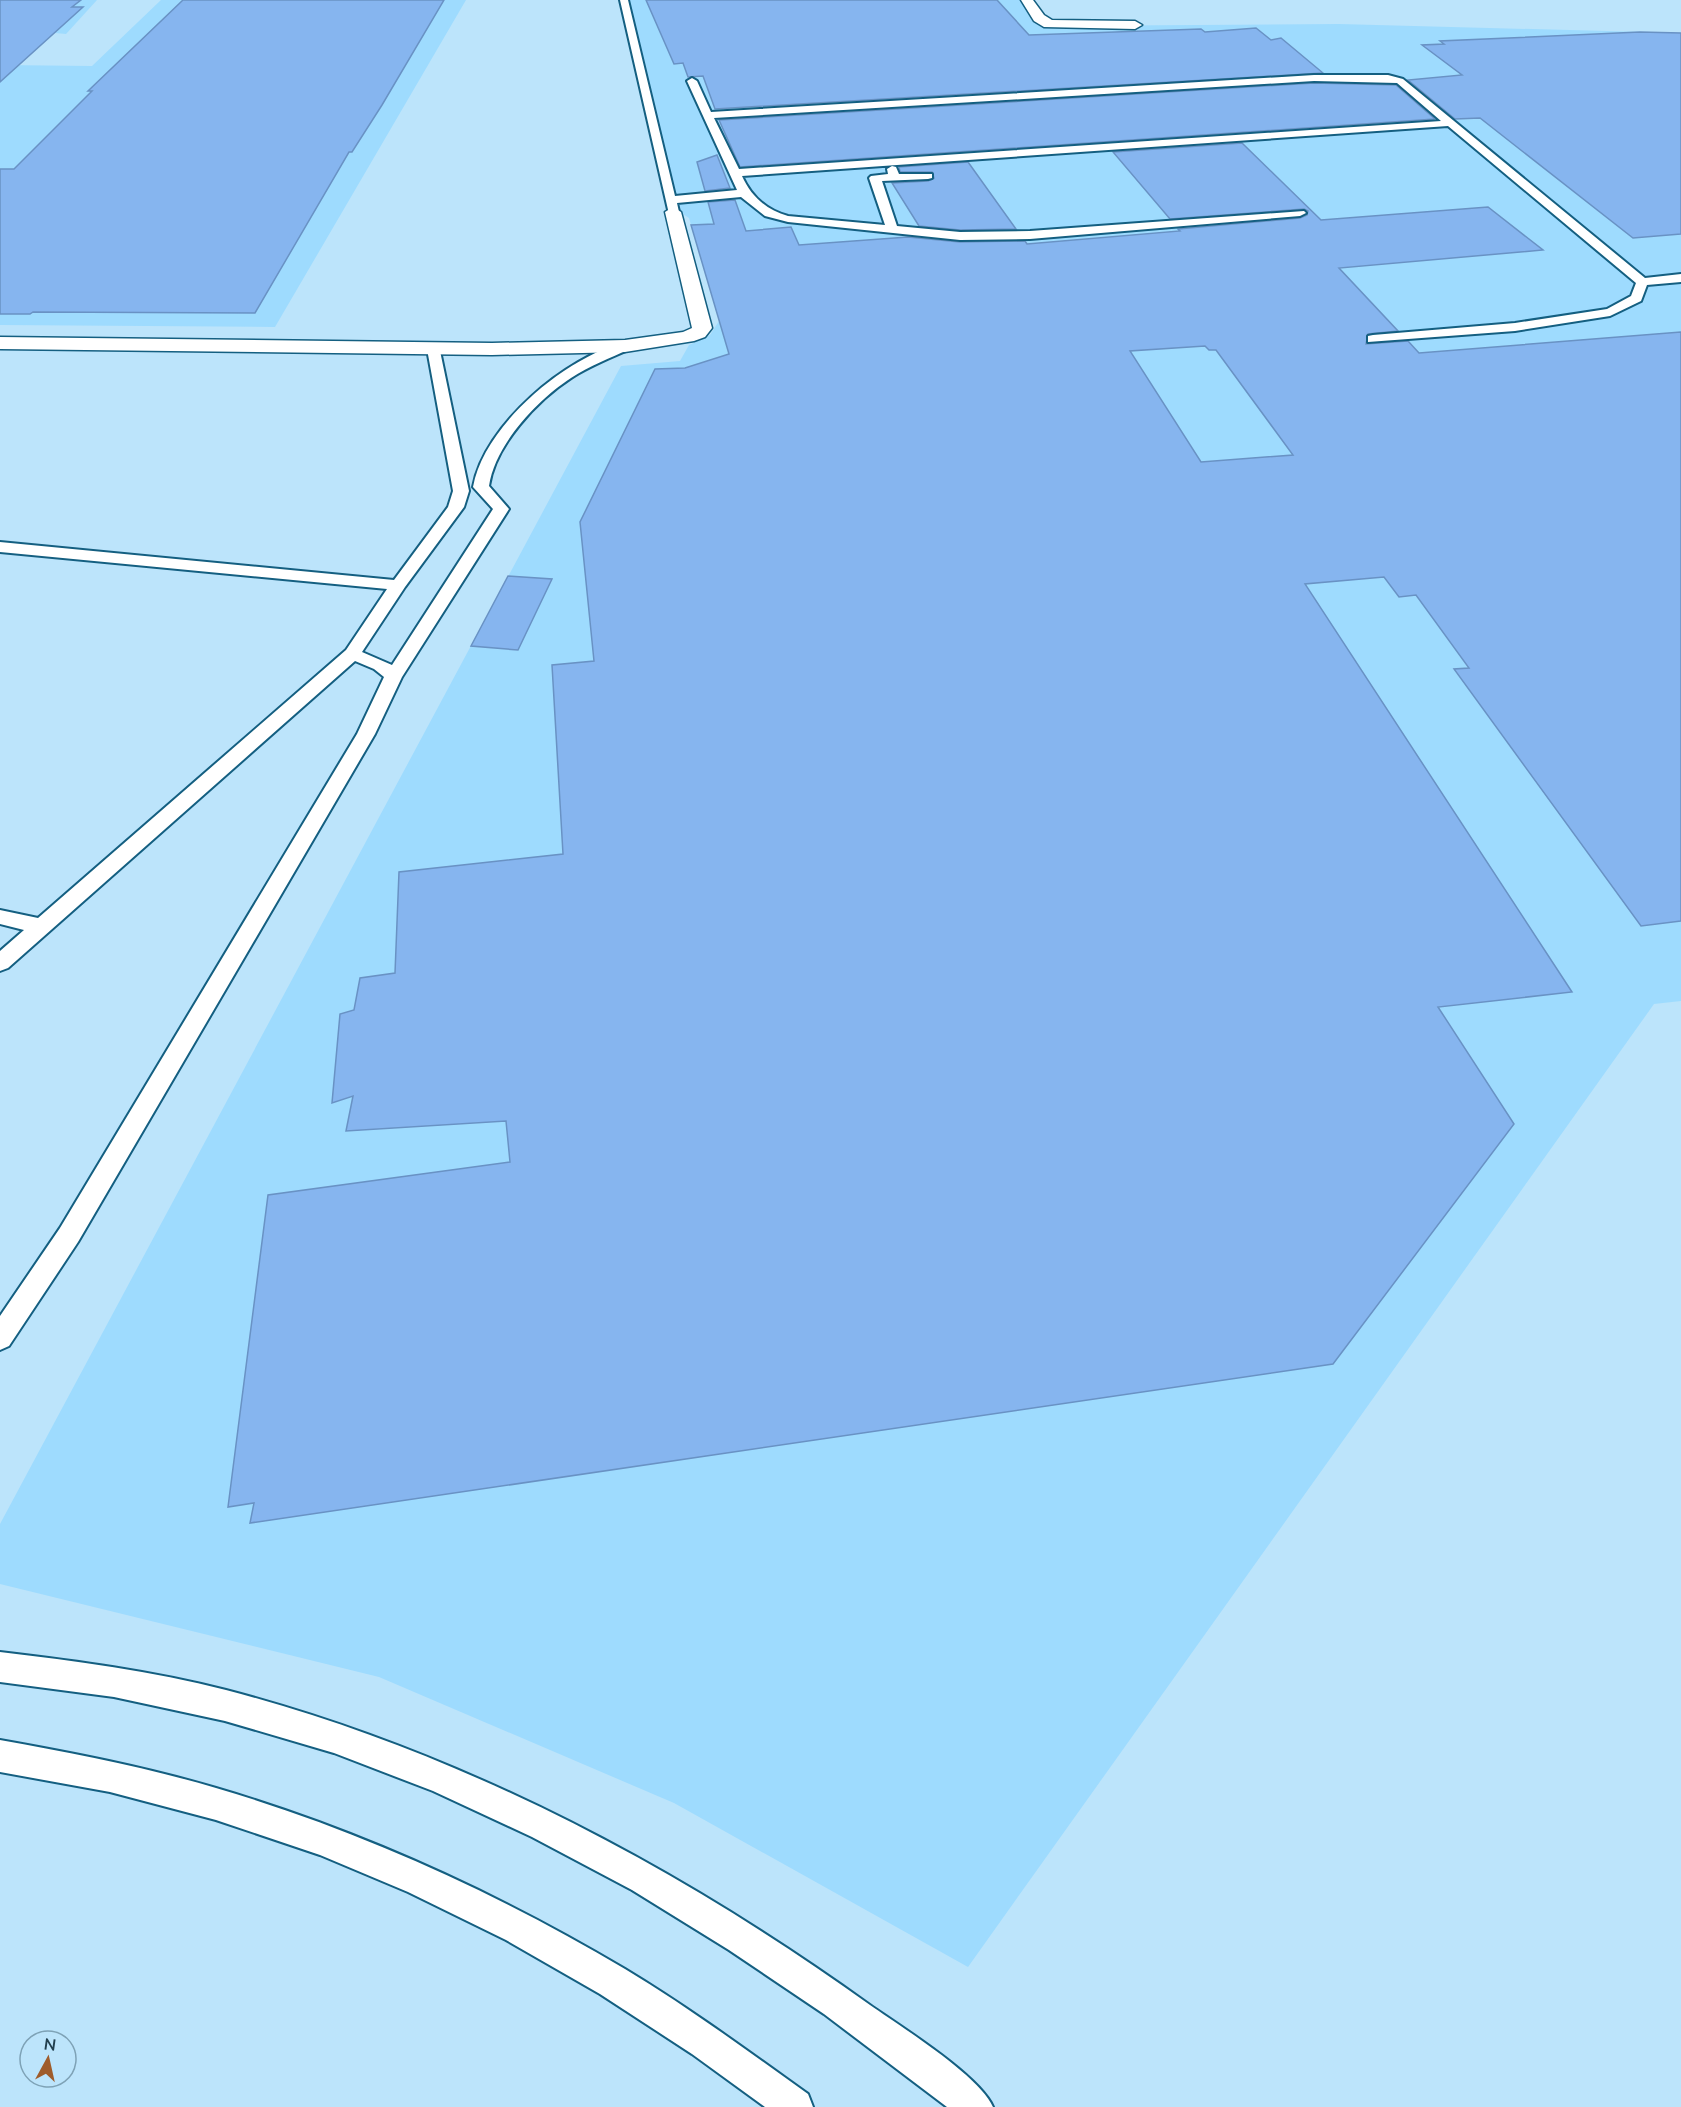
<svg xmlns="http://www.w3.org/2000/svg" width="1681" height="2107" viewBox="0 0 1681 2107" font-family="Mulish,sans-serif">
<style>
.built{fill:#9edbfe}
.building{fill:#86b5ef;stroke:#6992c4;stroke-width:1.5;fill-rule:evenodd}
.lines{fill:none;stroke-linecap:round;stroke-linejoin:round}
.service-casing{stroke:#145f81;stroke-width:4}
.minor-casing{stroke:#145f81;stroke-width:3}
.service{fill:#fff;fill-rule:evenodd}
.minor{fill:#fff;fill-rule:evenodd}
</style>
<rect width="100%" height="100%" fill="#bce4fb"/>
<g class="built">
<polygon points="0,0 97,0 66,34 0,28"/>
<polygon points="161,0 466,0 275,327 0,325 0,65 92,66"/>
<polygon points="624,0 1022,0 1045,26 1339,24 1681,33 1681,1001 1654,1004 968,1967 674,1803 379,1677 0,1584 0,1524 621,366 680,361 689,345 710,335 719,321 689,218 671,206"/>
</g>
<g class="building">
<polygon points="0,0 81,0 72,7 83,7 0,82"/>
<polygon points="183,0 444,0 382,105 352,152 349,152 255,313 33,312 30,314 0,314 0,169 14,169 92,91 88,91"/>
<polygon points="646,0 997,0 1029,35 1201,29 1205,32 1256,28 1271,40 1281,38 1323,73 715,109 703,76 688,77 683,63 674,64"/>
<polygon points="1640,32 1681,33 1681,234 1633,238 1480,118 1455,119 1408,80 1462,75 1422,45 1444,44 1440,41"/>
<polygon points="1314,83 1396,85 1435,119 740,167 719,120"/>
<path d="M1242,143L1321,220L1488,207L1543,250L1339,268L1398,331L1368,334L1366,344L1408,341L1419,353L1681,332V921L1641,926L1454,669L1469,668L1416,595L1399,597L1384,577L1305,584L1572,992L1438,1007L1514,1124L1333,1364L250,1523L254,1503L228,1507L268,1195L510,1162L506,1121L346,1131L353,1096L332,1103L340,1014L354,1010L360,978L395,973L399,872L563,854L552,665L594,661L580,522L655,369L685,368L729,354L691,225L714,224L708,202L735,200L746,231L791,227L799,245L908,237L960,242L1025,241L1027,244L1180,231L1178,229L1300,218L1307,215L1308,211L1304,209L1170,219L1113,152ZM1205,346L1209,350H1216L1293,455L1201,462L1130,351Z"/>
<polygon points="717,155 730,188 705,191 697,162"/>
<polygon points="968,162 1016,229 960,230 919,226 892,183 928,181 934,178 932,172 900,172 899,167"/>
<polygon points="508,576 552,579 518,650 471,646"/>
</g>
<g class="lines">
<g class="service-casing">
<g id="service">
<path d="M620,0H628L675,196L737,190L687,81L692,78L697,81L711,112L1314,75H1388L1403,79L1645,278L1681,274V282L1647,285L1641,301L1610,316L1515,331L1368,342V336L1373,335L1515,323L1607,309L1631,296L1636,283L1448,126L742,176C751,196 766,210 788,216L885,225L869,178L871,176L888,174L887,169L892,166L896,167L899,174H932V178L928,179L882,181L897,226L960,232L1030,231L1304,211L1306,213L1300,216L1030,239L960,240L788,222L765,216L741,197L677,203L679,212L669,214ZM1314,81L1397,83L1441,121L739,169L714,118Z"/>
<path d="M625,342L630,343V349C610,358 589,366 571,378C537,400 495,445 489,486L509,509L402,677L375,734L78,1242L9,1346L0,1350V1316L60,1228L357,734L384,677L374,669L355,661L8,968L0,971V951L24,930L0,924V910L38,918L346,650L387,589L0,552V542L394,580L448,507L453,491L427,349L429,346H439L469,491L464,507L405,587L362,652L392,665L493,509L473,487C484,425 566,357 625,342Z"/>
<path d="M0,1652C76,1661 152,1671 226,1690C459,1751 675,1865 870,2005C900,2026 980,2076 993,2107H947L824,2014L729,1950L632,1890L532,1837L433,1791L334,1753L225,1721L114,1697L0,1682Z"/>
<path d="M0,1740C73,1753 145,1767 216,1788C359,1830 497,1893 625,1969C688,2007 748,2051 808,2094L813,2107H765L692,2054L600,1994L506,1940L408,1892L320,1855L216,1820L110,1792L0,1772Z"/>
</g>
</g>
<g class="minor-casing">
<g id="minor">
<polygon points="1021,0 1033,0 1044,15 1052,20 1135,21 1142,25 1135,29 1044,27 1034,21"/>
<polygon points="673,207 681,212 712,328 705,337 694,341 625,352 492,355 0,349 0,337 492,343 625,340 683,332 692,328 665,212"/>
</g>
</g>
<use href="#service" class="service"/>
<use href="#minor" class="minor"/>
</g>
<g transform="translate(48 2059) rotate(8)"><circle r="28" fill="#bce4fb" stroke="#7ea2b6" stroke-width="1.5"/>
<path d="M0-4.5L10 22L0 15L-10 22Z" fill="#9f5c2b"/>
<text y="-9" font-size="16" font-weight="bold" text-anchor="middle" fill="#223f4e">N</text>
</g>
</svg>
